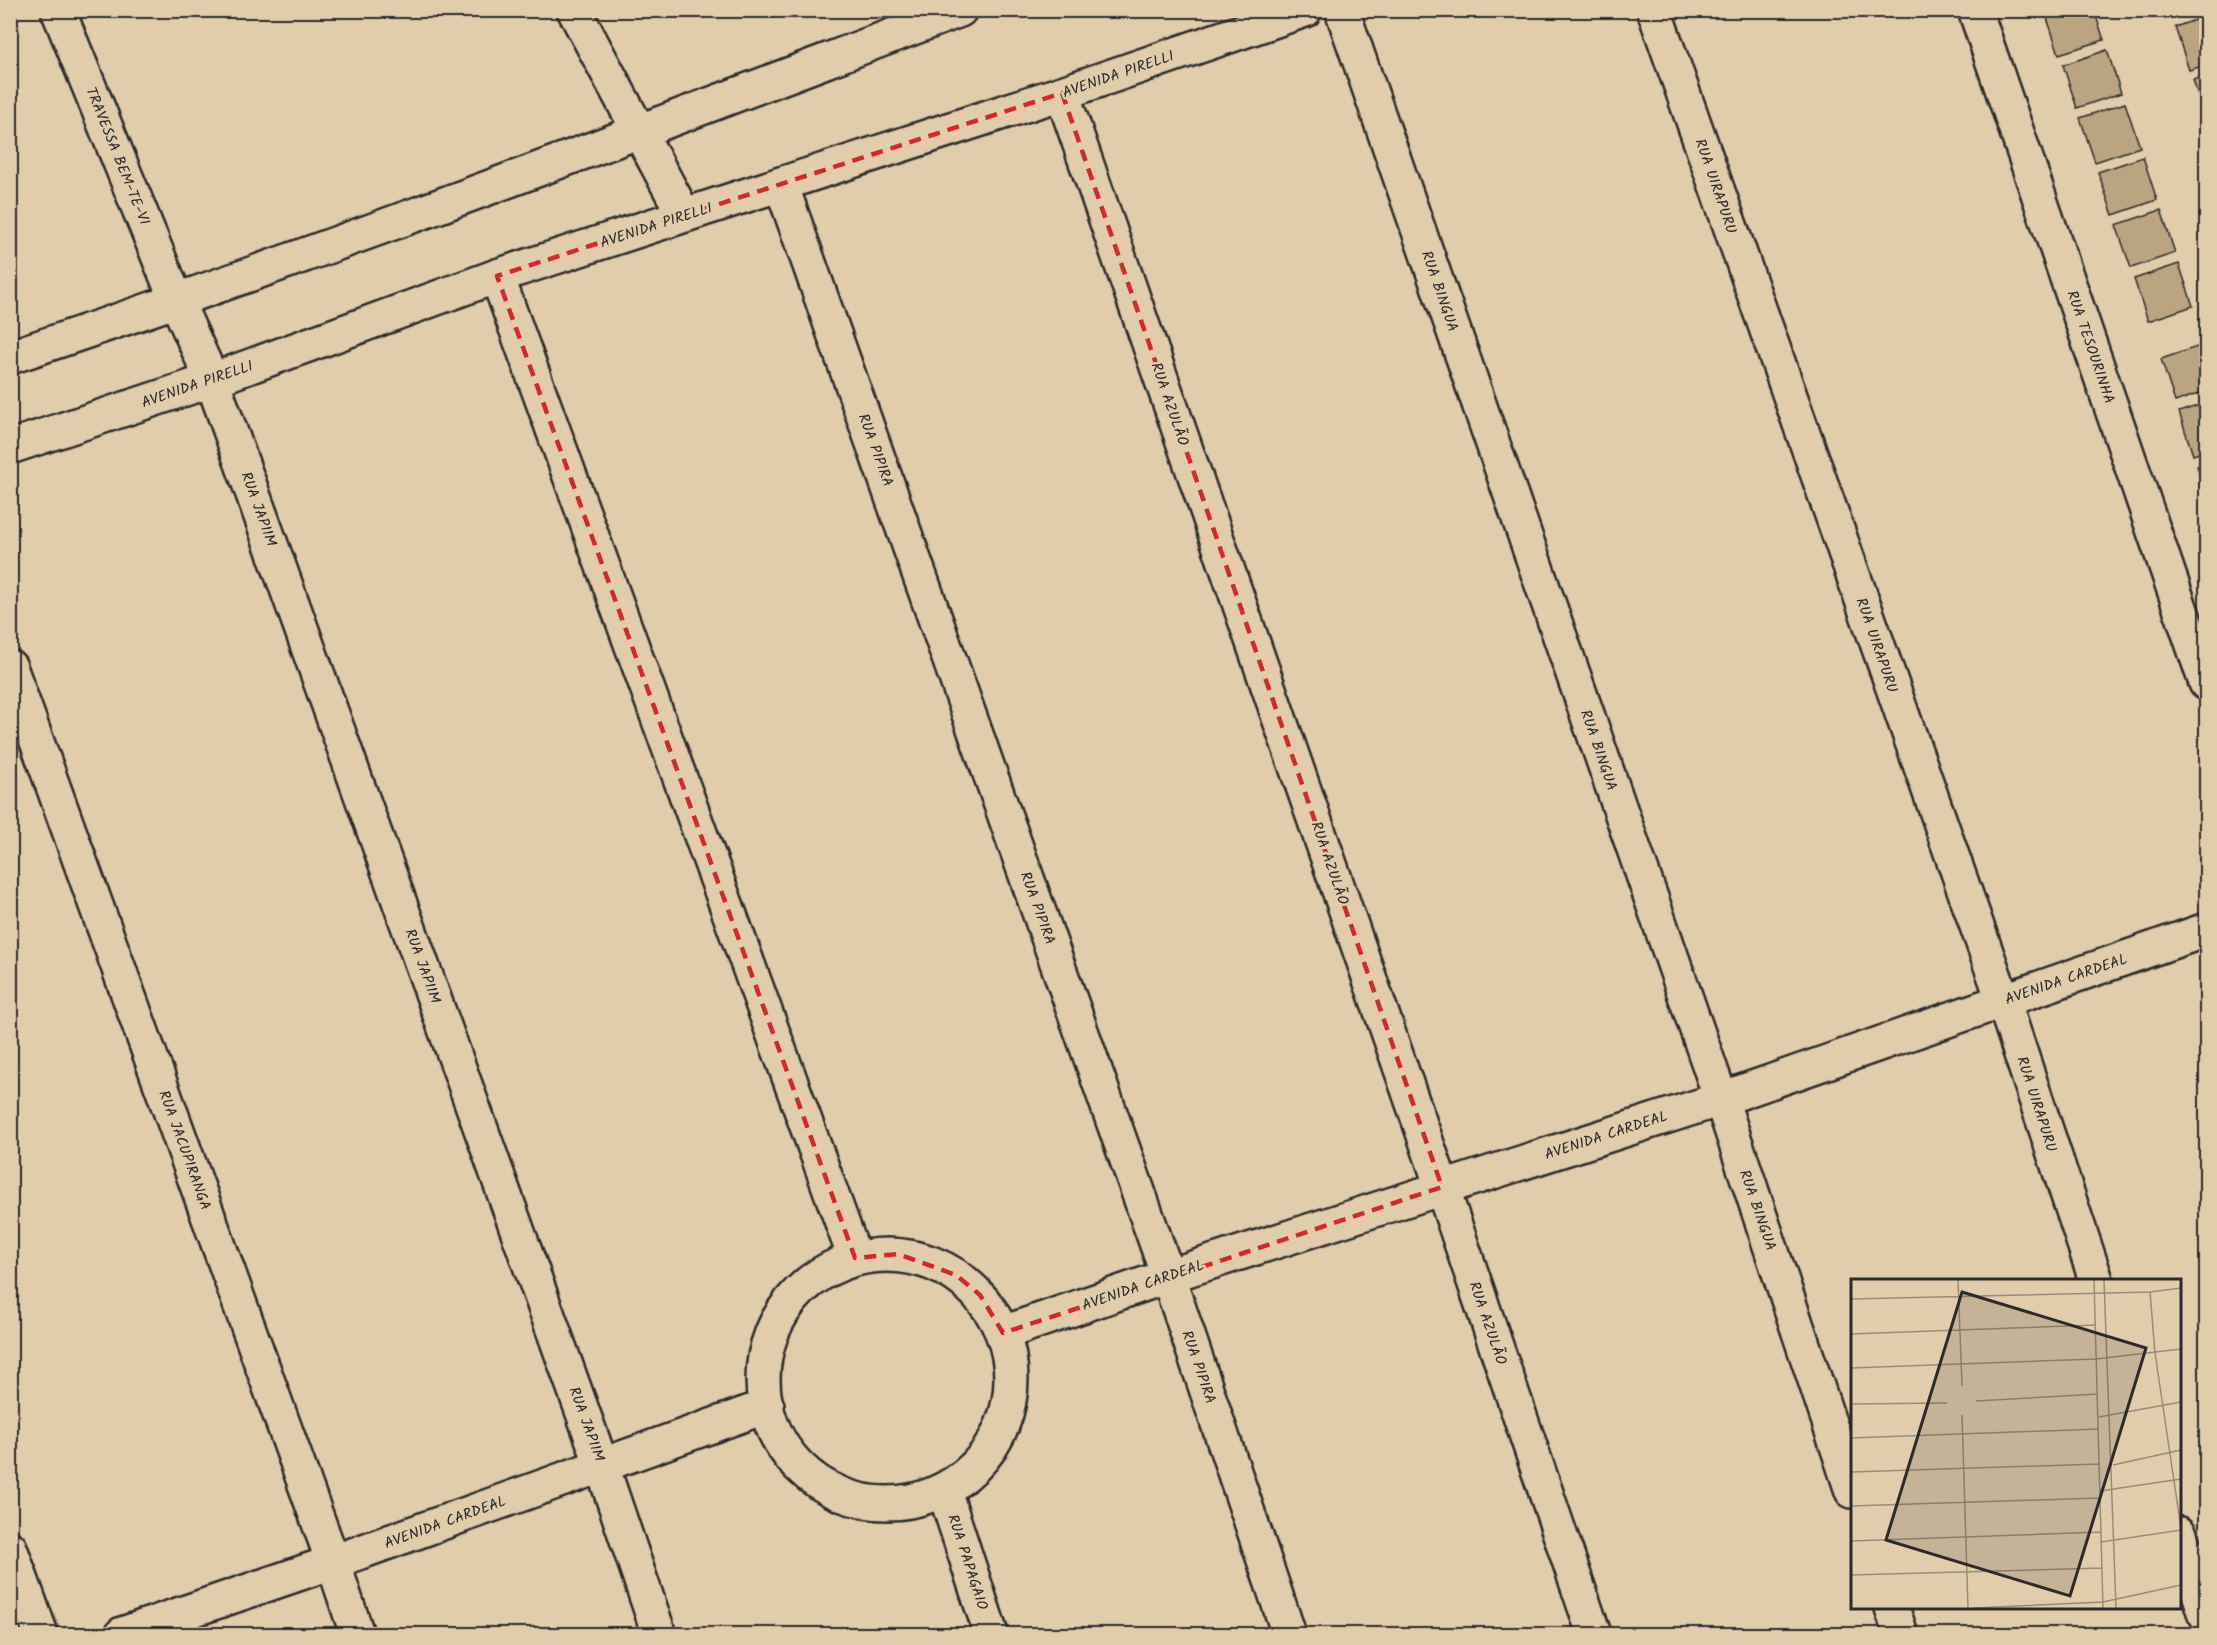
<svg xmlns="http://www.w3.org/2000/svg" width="2217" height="1645" viewBox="0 0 2217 1645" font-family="Kalam,sans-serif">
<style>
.building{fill:#baa580;stroke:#2b2b2b;stroke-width:1.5}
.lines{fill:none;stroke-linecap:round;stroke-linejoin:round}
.street-casing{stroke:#2b2b2b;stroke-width:38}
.secondary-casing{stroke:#2b2b2b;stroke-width:38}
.street{stroke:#e1ccab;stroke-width:33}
.secondary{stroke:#e1ccab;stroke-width:33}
.marked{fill:none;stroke:#d62828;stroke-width:4.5;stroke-dasharray:12 8;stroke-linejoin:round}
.labels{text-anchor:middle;stroke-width:5;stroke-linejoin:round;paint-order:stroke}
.street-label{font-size:15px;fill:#2b2b2b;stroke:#e1ccab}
.inset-road{fill:none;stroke:#988c78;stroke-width:1.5}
.view{fill:#2b2b2b;fill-opacity:0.15;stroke:#2b2b2b;stroke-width:3}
.inset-edge{fill:none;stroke:#2b2b2b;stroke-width:3}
</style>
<rect width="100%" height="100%" fill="#e1ccab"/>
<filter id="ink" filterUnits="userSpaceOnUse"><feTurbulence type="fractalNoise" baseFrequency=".0167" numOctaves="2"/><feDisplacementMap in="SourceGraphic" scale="12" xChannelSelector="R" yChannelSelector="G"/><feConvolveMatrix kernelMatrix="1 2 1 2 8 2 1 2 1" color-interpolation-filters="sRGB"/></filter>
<g filter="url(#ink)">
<g class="building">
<polygon points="2048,10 2094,10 2104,40 2059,54 2045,12"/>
<polygon points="2170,10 2191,10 2172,17"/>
<polygon points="2206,16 2206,65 2189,70 2175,27"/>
<polygon points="2107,50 2121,93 2077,108 2063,65"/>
<polygon points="2206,76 2206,120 2193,80"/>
<polygon points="2125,103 2140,147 2095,162 2080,118"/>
<polygon points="2143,157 2157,200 2113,215 2098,172"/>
<polygon points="2161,210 2175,253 2131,268 2116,225"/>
<polygon points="2179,264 2193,306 2148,321 2134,279"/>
<polygon points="2206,344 2206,391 2175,402 2161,359"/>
<polygon points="2206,403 2206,451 2193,455 2179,412"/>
<polygon points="2206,463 2206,494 2197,466"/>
</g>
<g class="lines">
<g class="street-casing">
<g id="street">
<polyline points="58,10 177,302 212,380 602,1466 659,1634"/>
<polyline points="574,10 684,215"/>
<polyline points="1342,10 1721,1099 1852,1491"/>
<polyline points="1654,10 2003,1000 2096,1280"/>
<polyline points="1975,10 2206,683"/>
<polyline points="1062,93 1442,1187 1594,1634"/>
<polyline points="781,184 1168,1276 1289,1634"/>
<polyline points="497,276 855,1258"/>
<polyline points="10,667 333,1562 357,1634"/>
<circle cx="887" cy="1379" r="124"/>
<polyline points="1003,1333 1168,1276 1721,1099 2206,930"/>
<polyline points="944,1490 991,1634"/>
<polyline points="2180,1534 2206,1615"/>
<polyline points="10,1548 41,1634"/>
<polyline points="1892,1608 1901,1634"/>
<polyline points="122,1634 333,1562 767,1406"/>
</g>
</g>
<g class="secondary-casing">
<g id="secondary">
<path d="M10,357C330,251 645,129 960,10"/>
<polyline points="10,447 212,380 497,276 1062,93 1305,10"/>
</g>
</g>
<use href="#street" class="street"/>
<use href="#secondary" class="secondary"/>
</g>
</g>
<path class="marked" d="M1062,93L1442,1187L1003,1333L980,1295L956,1275L898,1254L855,1258L497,276Z"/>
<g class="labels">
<g class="street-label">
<text transform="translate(1118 74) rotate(-19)" y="5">AVENIDA PIRELLI</text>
<text transform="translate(118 156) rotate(68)" y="5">TRAVESSA BEM-TE-VI</text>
<text transform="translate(1716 186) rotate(71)" y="5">RUA UIRAPURU</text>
<text transform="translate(656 225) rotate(-18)" y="5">AVENIDA PIRELLI</text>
<text transform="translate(1440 291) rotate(71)" y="5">RUA BINGUA</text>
<text transform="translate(2091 347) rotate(71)" y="5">RUA TESOURINHA</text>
<text transform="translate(197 384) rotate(-19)" y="5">AVENIDA PIRELLI</text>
<text transform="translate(1170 404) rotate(71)" y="5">RUA AZULÃO</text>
<text transform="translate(876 450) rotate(70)" y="5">RUA PIPIRA</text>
<text transform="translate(259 509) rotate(70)" y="5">RUA JAPIIM</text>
<text transform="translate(1877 645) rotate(71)" y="5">RUA UIRAPURU</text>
<text transform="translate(1599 750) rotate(71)" y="5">RUA BINGUA</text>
<text transform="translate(1330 863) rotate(71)" y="5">RUA AZULÃO</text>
<text transform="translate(1038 908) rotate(70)" y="5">RUA PIPIRA</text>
<text transform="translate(423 966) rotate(70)" y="5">RUA JAPIIM</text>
<text transform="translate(2066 979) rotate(-19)" y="5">AVENIDA CARDEAL</text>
<text transform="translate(2037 1104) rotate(72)" y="5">RUA UIRAPURU</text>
<text transform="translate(1606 1135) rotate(-18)" y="5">AVENIDA CARDEAL</text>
<text transform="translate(185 1150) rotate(70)" y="5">RUA JACUPIRANGA</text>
<text transform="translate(1758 1210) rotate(71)" y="5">RUA BINGUA</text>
<text transform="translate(1143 1285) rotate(-19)" y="5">AVENIDA CARDEAL</text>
<text transform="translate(1488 1323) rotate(71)" y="5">RUA AZULÃO</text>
<text transform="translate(1199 1367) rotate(71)" y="5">RUA PIPIRA</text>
<text transform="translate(587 1424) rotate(70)" y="5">RUA JAPIIM</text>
<text transform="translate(445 1522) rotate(-20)" y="5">AVENIDA CARDEAL</text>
<text transform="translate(968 1562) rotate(72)" y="5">RUA PAPAGAIO</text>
</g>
</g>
<g transform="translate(1851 1279)">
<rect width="330" height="330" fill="#e1ccab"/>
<path class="inset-road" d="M107,1L111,107M243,1L252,329M253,1L265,329M299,13L304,74L330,249M0,20L299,13L330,9M0,55L245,46M0,89L245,80L330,70M125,122L247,115M0,125L96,124M111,136L117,329M248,138L330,123M0,159L248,150M262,186L330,171M0,193L248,185M249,212L330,200M0,227L249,219M0,262L250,253M250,263L330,251M0,296L251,289M123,329L252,323L330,306"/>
<path class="view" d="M111,13L295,69L219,317L35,261Z"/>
<rect width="330" height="330" class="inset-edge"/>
</g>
<rect width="2217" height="1645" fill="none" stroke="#e1ccab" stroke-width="36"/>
<rect x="18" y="18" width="2181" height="1609" fill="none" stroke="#2b2b2b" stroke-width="2" filter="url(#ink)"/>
</svg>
